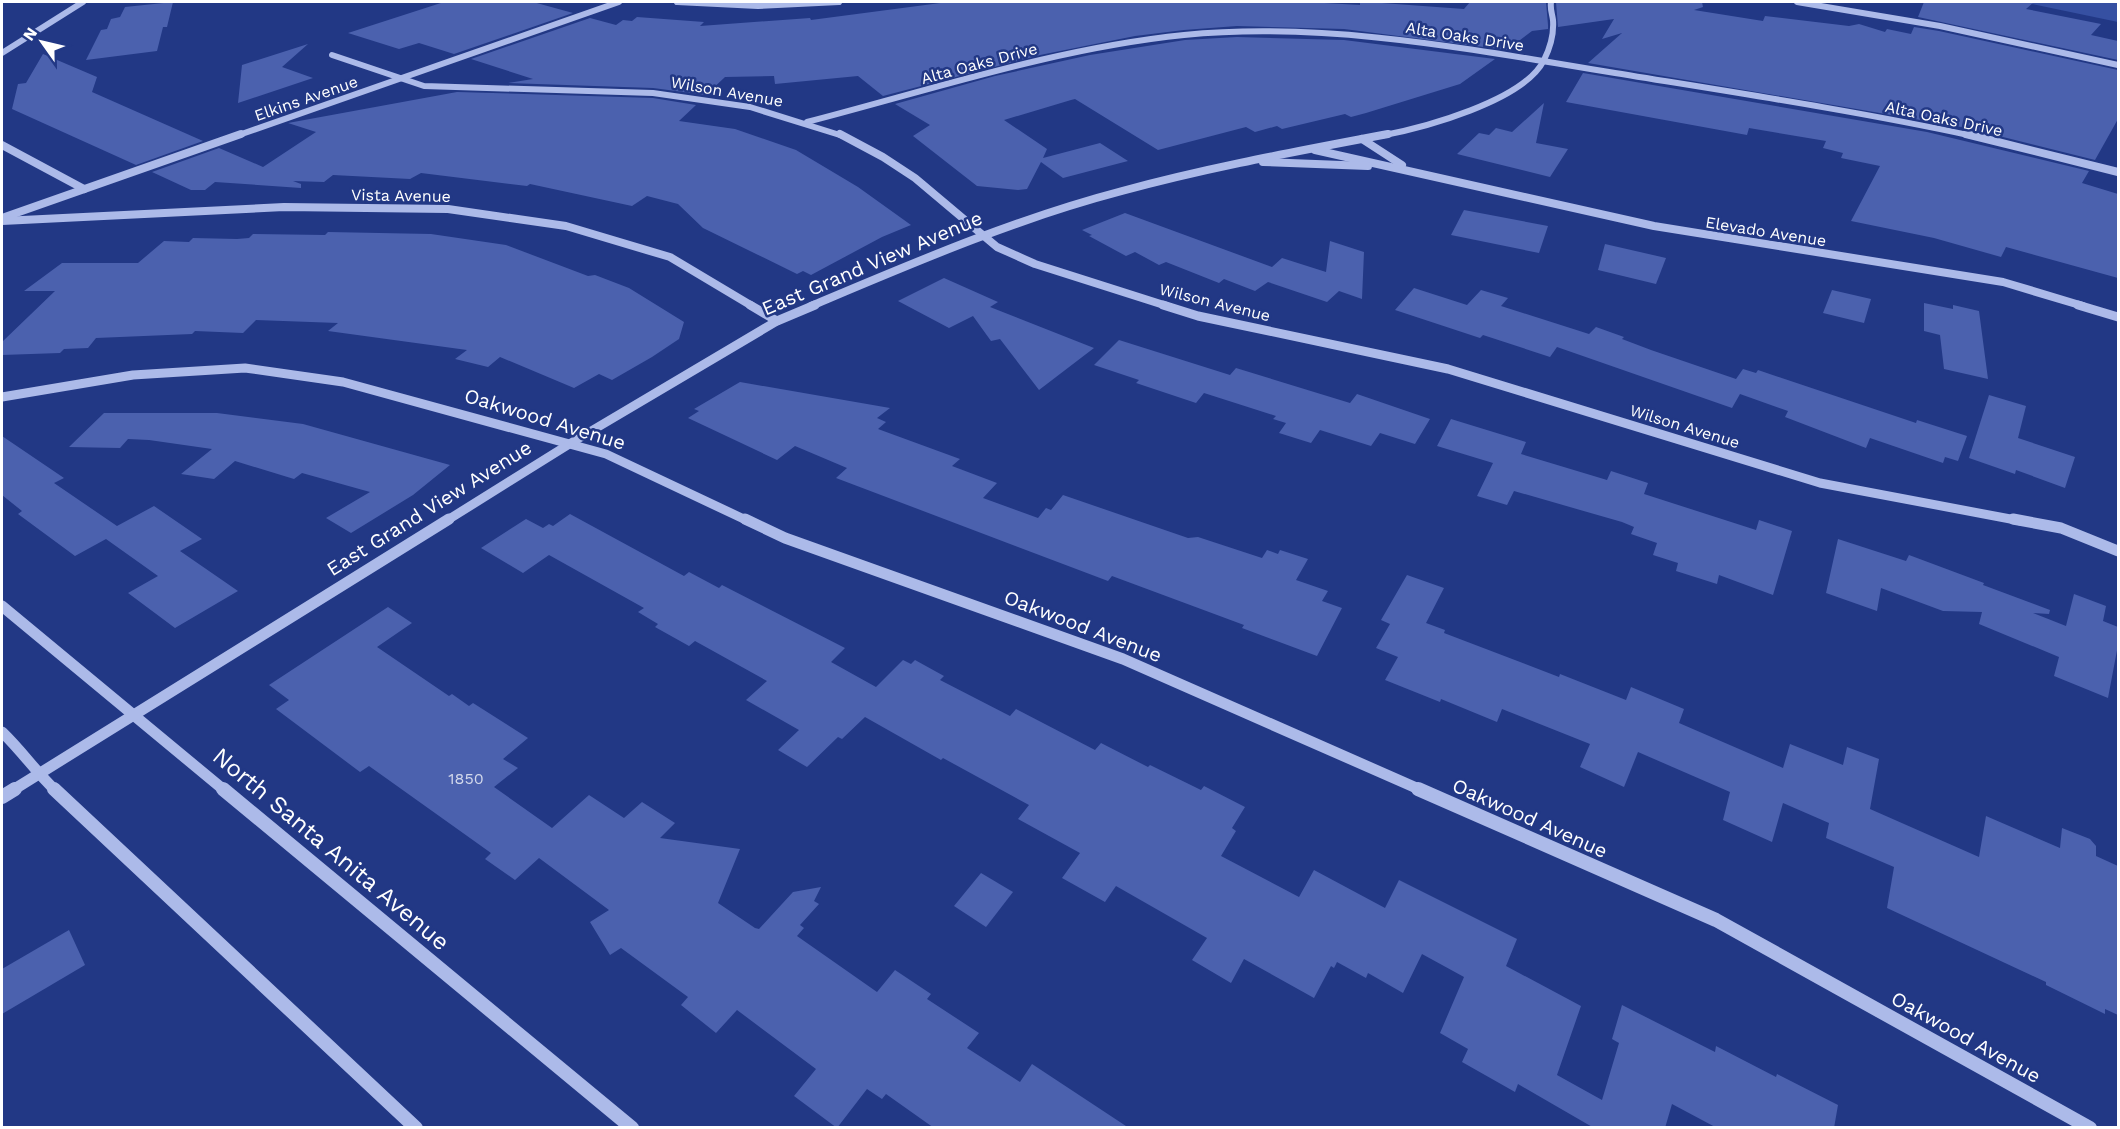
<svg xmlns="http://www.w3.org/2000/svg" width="2120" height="1129" viewBox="0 0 2120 1129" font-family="'Work Sans',sans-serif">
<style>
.green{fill:#3650a2}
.building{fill:#4b61ae}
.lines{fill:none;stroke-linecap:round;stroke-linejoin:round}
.minor-far4{stroke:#acbae9;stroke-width:6}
.minor-far3{stroke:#acbae9;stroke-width:8}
.minor-far2{stroke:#acbae9;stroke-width:9}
.minor-far1{stroke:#acbae9;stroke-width:11}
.minor{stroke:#acbae9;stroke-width:14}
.labels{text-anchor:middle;stroke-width:5;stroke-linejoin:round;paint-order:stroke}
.far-street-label{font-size:16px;fill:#fff;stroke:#223885}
.number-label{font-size:16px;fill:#d2d8eb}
.street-label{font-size:20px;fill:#fff;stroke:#223885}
.near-street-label{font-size:24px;fill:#fff;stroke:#223885}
</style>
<rect width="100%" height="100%" fill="#223885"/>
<polygon class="green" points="2022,2 2118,2 2118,22"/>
<g class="building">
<polygon points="173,2 167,27 163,27 157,51 86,60 101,30 107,29 111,19 120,17 125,7"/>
<polygon points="444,2 533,2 573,13 454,54 419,43 399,49 348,33"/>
<polygon points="948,2 1307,2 1360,5 1360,3 1382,3 1464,9 1470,2 1546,2 1548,25 1548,29 1532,31 1507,50 1344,29 1237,26 1184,30 1135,36 1040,55 883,96 858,76 775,84 774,76 725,77 706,95 653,88 508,83 533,79 471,59 590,18 616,25 623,20 632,21 637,17 704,22 700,26 810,18 811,20"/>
<polygon points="1556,2 1702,2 1703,7 1694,10 1763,21 1765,16 1849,26 1859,24 1885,32 1887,29 1911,34 1914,27 1939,31 2118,70 2118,119 2095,160 1967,128 1588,63 1622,33 1602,39 1614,19 1558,27"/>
<polygon points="1924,2 2034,2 2026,9 2101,24 2091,35 2118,41 2118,60 1918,17"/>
<polygon points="1237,37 1344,40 1495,59 1460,84 1366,113 1351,117 1345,114 1282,129 1277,126 1255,132 1246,127 1158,150 1075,99 1071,100 1004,120 1047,149 1043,158 1100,143 1128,161 1063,178 1041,162 1027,189 1018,190 977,186 913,136 930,125 895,104 995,76 1090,55 1185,40"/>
<polygon points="308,44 282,67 313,78 238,103 242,65"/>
<polygon points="43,54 97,77 92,92 203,141 136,165 12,109 18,84 26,83"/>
<polygon points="1583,73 1927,132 2089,171 2082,183 2118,194 2118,278 2006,247 2001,257 1934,238 1851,221 1880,166 1841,158 1843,153 1823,148 1826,141 1749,128 1747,135 1566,102"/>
<polygon points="457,92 653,98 696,105 679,121 735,129 796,150 858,187 911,225 882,237 811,275 803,271 797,274 703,228 678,204 647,196 632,206 530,184 527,186 421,173 410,179 333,175 324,182 293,181 301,184 301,188 215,182 205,190 191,190 152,172 219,148 263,167 316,132 288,123"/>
<polygon points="1544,103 1536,143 1568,149 1550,177 1457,154 1479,133 1489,135 1496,128 1512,132"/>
<polygon points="1464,210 1548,226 1539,253 1451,235"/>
<polygon points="1125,213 1272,267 1282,258 1326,272 1330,241 1364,252 1362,299 1339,291 1327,302 1268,282 1255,291 1224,279 1219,283 1166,262 1159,265 1135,252 1126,256 1089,236 1092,235 1082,230"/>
<polygon points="328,232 431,234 506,245 588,276 595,275 629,288 684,322 679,339 652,357 612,380 599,374 574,388 500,357 488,367 455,359 467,350 328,331 338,323 256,320 243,333 195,331 192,334 96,338 88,348 64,349 60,353 2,355 2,342 55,291 24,291 62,263 138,263 164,241 189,242 193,238 237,239 249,238 253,234 325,235"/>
<polygon points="1605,244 1666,258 1656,284 1598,270"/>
<polygon points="944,278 998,302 990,307 1094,348 1039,390 1000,339 991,341 973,316 949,328 898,301"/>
<polygon points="1414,288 1467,305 1481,290 1508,298 1501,306 1589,334 1596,327 1624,337 1622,339 1651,350 1736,379 1743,369 1756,373 1758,370 1916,423 1917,420 1967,436 1958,461 1945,457 1943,463 1870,438 1866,448 1785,417 1788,411 1740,394 1732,408 1557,347 1550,357 1483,335 1480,338 1395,310"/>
<polygon points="1832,290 1871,299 1864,323 1823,313"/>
<polygon points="1924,303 1953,309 1953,305 1979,311 1988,379 1944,369 1940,335 1924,331"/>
<polygon points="1119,340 1230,375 1236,368 1350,403 1357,394 1430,419 1415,444 1380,433 1371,446 1320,430 1311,443 1279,433 1286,423 1273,419 1276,416 1204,393 1196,403 1136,383 1139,380 1094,365"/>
<polygon points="740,382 890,408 877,418 886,422 878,429 960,459 952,466 997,483 983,498 1038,518 1046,508 1051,510 1063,495 1188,538 1198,537 1262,558 1267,550 1278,554 1280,550 1308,559 1296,580 1328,591 1322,601 1342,608 1317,656 1242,628 1244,625 1112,576 1108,581 836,478 847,468 795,446 777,460 688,418 699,411 694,409"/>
<polygon points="1989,395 2026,406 2018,438 2075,457 2065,488 2016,470 2015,474 1969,458"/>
<polygon points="104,413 217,413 303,424 450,465 413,495 351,533 326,518 370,492 302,473 294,479 235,461 214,479 181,474 212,449 149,440 128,439 120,448 69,447"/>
<polygon points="1451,419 1526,442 1521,454 1607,480 1611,471 1648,483 1644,494 1756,530 1759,520 1792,531 1773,595 1719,575 1717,584 1676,571 1678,563 1653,555 1657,543 1631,534 1634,527 1622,522 1514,491 1507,505 1477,496 1493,463 1437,446"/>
<polygon points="2,436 64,478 54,483 117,526 154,506 202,539 180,551 238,591 175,628 128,593 158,576 106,539 75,556 18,514 22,511 2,495"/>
<polygon points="570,514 684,576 689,572 719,588 722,585 845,648 831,662 876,687 903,660 911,664 915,660 944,676 940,680 1010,716 1016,709 1095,750 1101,743 1148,767 1150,765 1201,790 1204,786 1245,807 1232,828 1236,831 1221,856 1299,897 1314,870 1385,908 1399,880 1517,939 1506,966 1581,1006 1557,1075 1602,1100 1619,1043 1612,1039 1622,1005 1715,1052 1716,1046 1776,1077 1777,1074 1838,1105 1834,1128 1717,1128 1672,1104 1665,1128 1594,1128 1518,1084 1515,1092 1462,1062 1468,1049 1440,1033 1464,977 1422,954 1403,993 1368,973 1366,978 1337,962 1334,968 1331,966 1314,998 1244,959 1231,983 1192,960 1207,938 1116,886 1105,902 1062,878 1080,853 1018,819 1029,805 943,758 941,760 865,717 842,739 838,737 807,767 778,750 799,730 746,700 767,681 695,641 689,646 655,627 658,624 638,612 644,608 549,555 523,573 481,548 526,519 543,528 549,524 553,526"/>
<polygon points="1838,539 1906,561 1909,555 1984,583 1983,585 2050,610 2049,614 2033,613 2066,626 2074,594 2106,606 2103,621 2118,627 2118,645 2108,698 2054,676 2059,657 1979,624 1982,612 1943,611 1881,588 1877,611 1826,593"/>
<polygon points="1407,575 1444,588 1426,623 1445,630 1444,633 1559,677 1560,674 1626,700 1631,687 1684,709 1679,723 1783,768 1790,744 1843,765 1847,747 1879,759 1870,809 1979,857 1986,816 2060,848 2062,828 2090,839 2096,846 2096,856 2118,866 2118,1015 2105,1009 2105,1014 2046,985 2046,982 1887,908 1894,867 1826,838 1829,823 1783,803 1772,842 1723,820 1730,792 1638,752 1624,787 1580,767 1590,744 1502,709 1497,722 1441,699 1440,702 1385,680 1398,657 1376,648 1390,624 1381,620"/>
<polygon points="388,607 412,623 377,647 449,696 452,694 469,706 473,703 528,738 503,759 518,768 494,787 552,828 589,795 624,818 642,802 675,823 660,838 740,849 718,903 755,928 759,929 793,892 821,887 814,901 819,904 800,925 804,928 797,936 877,992 895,970 931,994 927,999 979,1033 967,1048 1020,1082 1032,1064 1129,1128 934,1128 886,1094 882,1099 867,1089 837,1128 794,1096 816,1069 737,1010 716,1033 681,1005 688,997 621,948 610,955 590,922 609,910 539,858 515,880 485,859 491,853 369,766 360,772 276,709 289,700 269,685"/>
<polygon points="981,873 1013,892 986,927 954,906"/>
<polygon points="69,930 85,965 2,1014 2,969"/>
</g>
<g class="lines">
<g class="minor-far4">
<polyline points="677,2 758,6 839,2"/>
<polyline points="1797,2 1940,26 2118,65"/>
<polyline points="2,53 83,2"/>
<polyline points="332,55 424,86 653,93 750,107 843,136"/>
<path d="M807,122C931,90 1056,48 1184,35C1326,21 1469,49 1609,72C1731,92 1852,110 1973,136"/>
<polyline points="236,136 619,2"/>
<path d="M1380,136C1423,128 1524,101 1544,60C1550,48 1554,33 1553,20C1552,13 1550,9 1551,2"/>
</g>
<g class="minor-far3">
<polyline points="840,134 883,157 915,178 997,247 1035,264 1167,306"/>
<polyline points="1966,134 2118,172"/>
<polyline points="1362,139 1402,165"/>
<polyline points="2,145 84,189"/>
<polyline points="1315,150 1654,226 2003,282 2083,306"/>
<polyline points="1263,162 1368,166"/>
<polyline points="2,218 241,134"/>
<polyline points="2,221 284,207 448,209 566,226 670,257 752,306"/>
<path d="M811,306C913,263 1015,219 1122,191C1210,167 1299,151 1388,134"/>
</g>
<g class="minor-far2">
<polyline points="750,305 777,321"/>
<polyline points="1163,305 1198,316 1448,369 1820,483 2021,521"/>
<polyline points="2078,305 2118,317"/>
<polyline points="2,397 133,375 245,368 343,382 606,454 748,521"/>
<polyline points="446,521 571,443 777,321 815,305"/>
</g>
<g class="minor-far1">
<polyline points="745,519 785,538 1123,659 1421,790"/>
<polyline points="2013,519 2061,528 2118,551"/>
<polyline points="2,606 224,790"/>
<path d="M2,732C21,750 36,772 55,790"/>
<polyline points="13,790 449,519"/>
</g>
<g class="minor">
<polyline points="54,789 416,1128"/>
<polyline points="223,789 632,1128"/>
<polyline points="1418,789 1716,920 2090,1128"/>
<polyline points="2,797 15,789"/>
</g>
</g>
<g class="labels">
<g class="far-street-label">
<text transform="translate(1465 36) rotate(9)" y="6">Alta Oaks Drive</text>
<text transform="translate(979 63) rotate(-15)" y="6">Alta Oaks Drive</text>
<text transform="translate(727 91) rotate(10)" y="6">Wilson Avenue</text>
<text transform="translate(306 98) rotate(-19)" y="6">Elkins Avenue</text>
<text transform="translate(1944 118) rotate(12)" y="6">Alta Oaks Drive</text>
<text transform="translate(401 195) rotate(1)" y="6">Vista Avenue</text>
<text transform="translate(1766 231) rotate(9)" y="6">Elevado Avenue</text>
<text transform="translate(1215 302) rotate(14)" y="6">Wilson Avenue</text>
<text transform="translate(1685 426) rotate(17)" y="6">Wilson Avenue</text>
</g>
<g class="number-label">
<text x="466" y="784">1850</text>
</g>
<g class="street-label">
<text transform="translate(872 263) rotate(-23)" y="7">East Grand View Avenue</text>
<text transform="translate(545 419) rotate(17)" y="7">Oakwood Avenue</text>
<text transform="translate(429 508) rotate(-32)" y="7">East Grand View Avenue</text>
<text transform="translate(1083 626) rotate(21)" y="7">Oakwood Avenue</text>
<text transform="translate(1530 818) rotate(24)" y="7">Oakwood Avenue</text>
<text transform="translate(1966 1037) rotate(29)" y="7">Oakwood Avenue</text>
</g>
<g class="near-street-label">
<text transform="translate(331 849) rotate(40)" y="8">North Santa Anita Avenue</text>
</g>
</g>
<rect width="2120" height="1129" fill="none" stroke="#ffffff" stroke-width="6"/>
<g transform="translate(42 42) rotate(304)" stroke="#223885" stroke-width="4.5" paint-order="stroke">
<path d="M0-4.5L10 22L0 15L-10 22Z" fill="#ffffff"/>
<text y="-9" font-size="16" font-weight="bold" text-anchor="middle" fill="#ffffff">N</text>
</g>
</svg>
